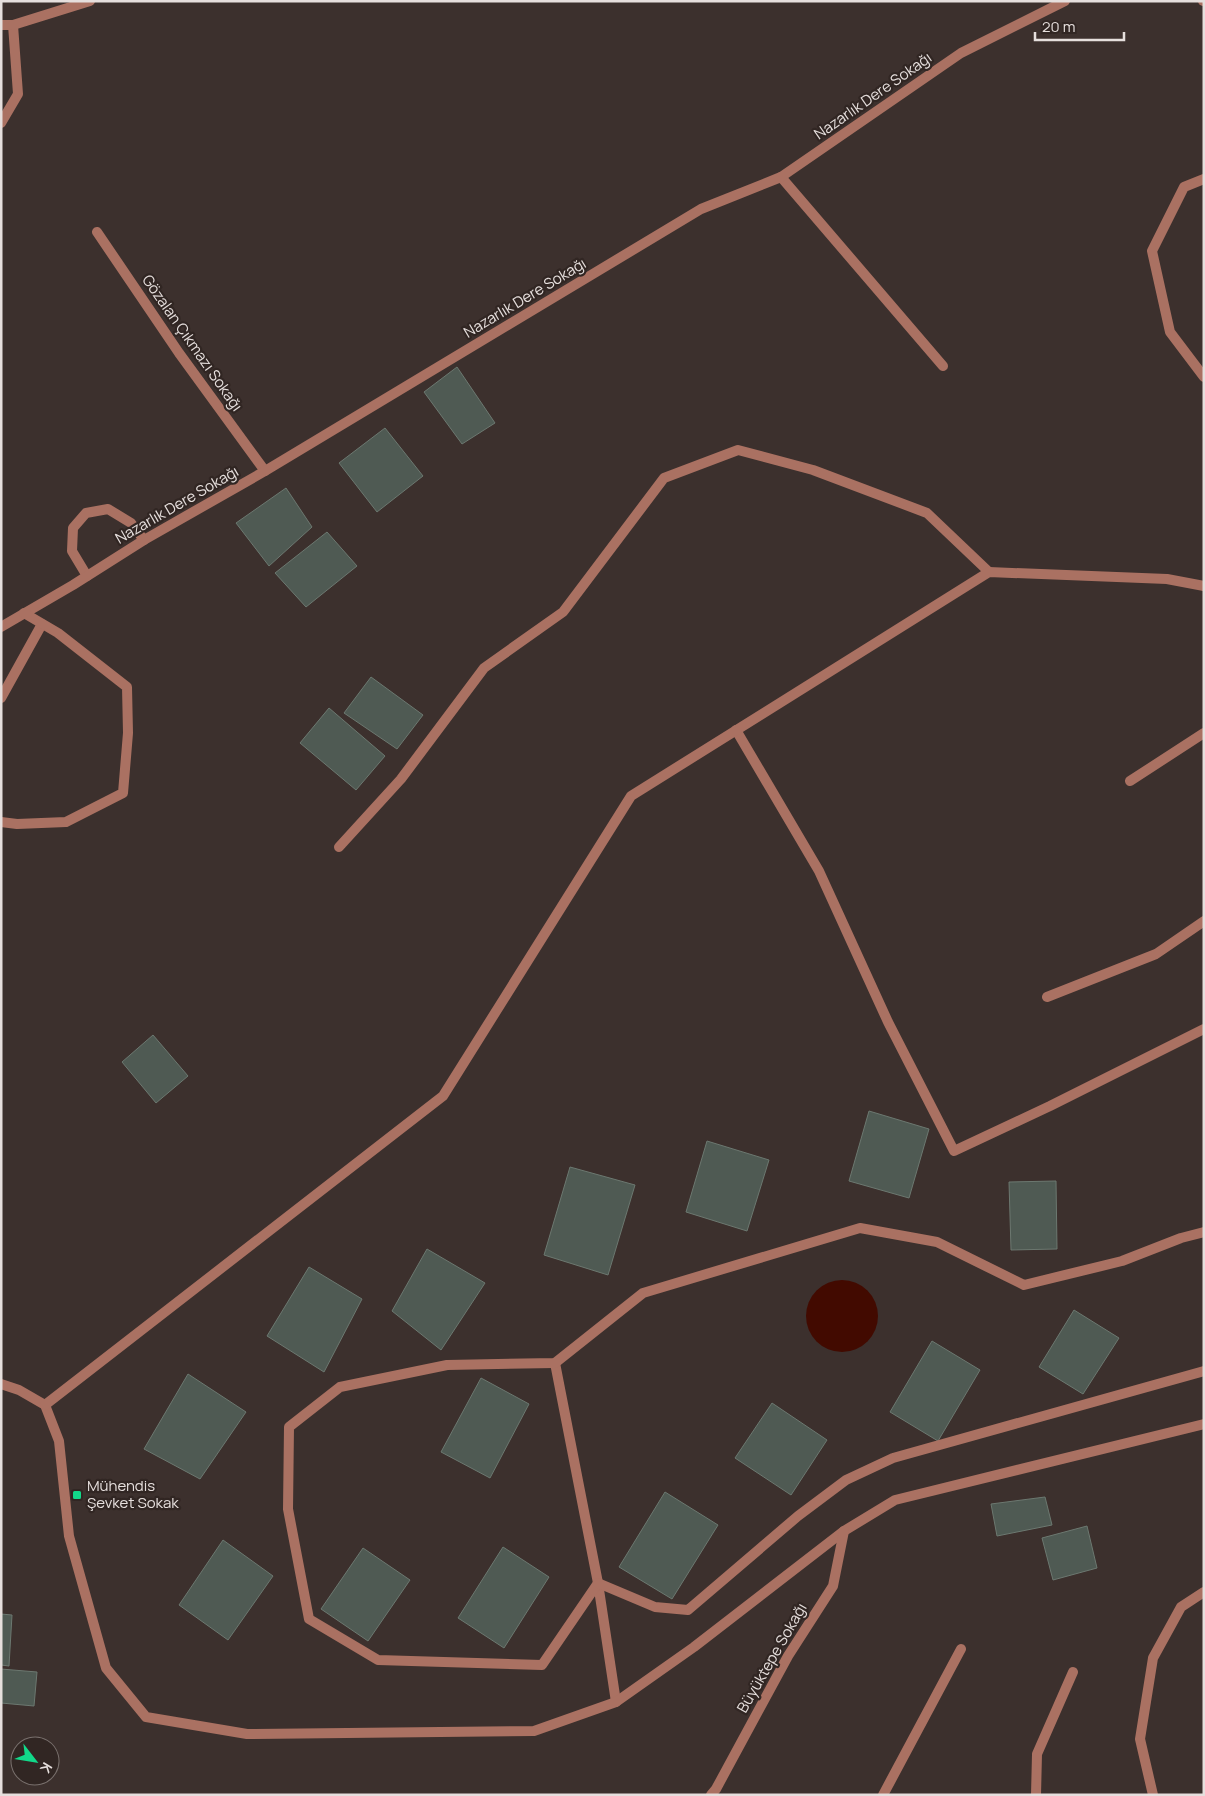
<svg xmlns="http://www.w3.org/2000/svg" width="1205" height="1796" viewBox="0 0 1205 1796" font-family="Manrope,sans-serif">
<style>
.water{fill:#420a00}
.building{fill:#4f5a53;stroke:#6c7870}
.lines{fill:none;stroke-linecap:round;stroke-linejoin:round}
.lane{stroke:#aa7162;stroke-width:10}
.street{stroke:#aa7162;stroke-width:10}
.poi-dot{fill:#12d98a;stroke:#312623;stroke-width:2}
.labels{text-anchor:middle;stroke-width:4.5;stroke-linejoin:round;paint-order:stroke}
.street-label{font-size:15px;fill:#e6dfdd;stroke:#312623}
.poi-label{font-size:15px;fill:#e6dfdd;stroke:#312623;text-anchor:start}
</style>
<rect width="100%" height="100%" fill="#3c302d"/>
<circle class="water" cx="842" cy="1316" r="36"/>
<g class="building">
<polygon points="457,367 495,423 462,444 424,392"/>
<polygon points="385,428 423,476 377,512 339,463"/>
<polygon points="286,488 312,527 269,566 236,523"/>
<polygon points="327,532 357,566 306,607 275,573"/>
<polygon points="371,677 423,715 397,749 344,713"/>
<polygon points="329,708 385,756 356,790 300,743"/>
<polygon points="153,1035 188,1076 156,1103 122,1062"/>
<polygon points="869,1111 929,1129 909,1198 849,1181"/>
<polygon points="707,1141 769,1160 747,1231 686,1212"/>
<polygon points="570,1167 635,1185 608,1275 544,1255"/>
<polygon points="1056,1181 1057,1249 1011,1250 1009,1182"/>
<polygon points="427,1249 485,1283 441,1350 392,1311"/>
<polygon points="309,1267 362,1299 324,1372 267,1336"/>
<polygon points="1074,1310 1119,1338 1083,1394 1039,1367"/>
<polygon points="932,1341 980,1370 938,1441 890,1412"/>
<polygon points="188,1374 246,1412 200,1479 144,1449"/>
<polygon points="481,1378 529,1404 490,1478 441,1452"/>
<polygon points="772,1403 827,1440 791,1495 735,1458"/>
<polygon points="665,1492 718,1525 672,1599 619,1567"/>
<polygon points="1045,1497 1052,1525 997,1536 991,1504"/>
<polygon points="1087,1526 1097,1568 1053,1580 1042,1538"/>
<polygon points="223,1540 273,1576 228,1640 179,1605"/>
<polygon points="503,1547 549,1577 504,1648 458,1618"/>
<polygon points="363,1548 410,1580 368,1641 321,1609"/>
<polygon points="1,1614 12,1615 9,1666 1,1665"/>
<polygon points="1,1669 37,1672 34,1706 1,1703"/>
</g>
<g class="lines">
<g class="lane">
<polyline points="781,177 943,366"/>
<polyline points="87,576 72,551 73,528 86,513 108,509 131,523 144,540"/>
<polyline points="555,1363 598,1583 616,1702"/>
<polyline points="598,1583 542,1665 378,1660 309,1619 288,1509 289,1427 340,1387 447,1365 555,1363 643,1293 860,1228 937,1242 1024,1285 1122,1261 1181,1238 1204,1232"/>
<polyline points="598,1583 655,1607 688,1610 798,1516 846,1480 893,1458 1204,1371"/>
</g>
<g class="street">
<polyline points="1203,1 1204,1"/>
<polyline points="1,25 13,25 18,94 1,123"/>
<polyline points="13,25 90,1"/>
<polyline points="1204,179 1184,187 1152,251 1170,332 1204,377"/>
<polyline points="97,232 179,353 265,471"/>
<polyline points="1,627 73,585 144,540 265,471 701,209 781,177 961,53 1065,1"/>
<polyline points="1,698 42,624"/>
<polyline points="736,730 819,871 888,1022 954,1151 1050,1106 1204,1029"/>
<polyline points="1130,781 1204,733"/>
<polyline points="1,822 17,824 66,822 123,793 128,733 127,687 58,633 24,613"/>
<polyline points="339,847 401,779 484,668 563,612 664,478 738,450 813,470 927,513 989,572"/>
<polyline points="1047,997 1156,954 1204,921"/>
<polyline points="1,1384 19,1390 45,1405 59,1441 69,1536 106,1668 146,1717 247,1734 534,1731 616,1702 694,1647 844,1531 895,1500 1204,1424"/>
<polyline points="45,1405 443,1096 631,796 989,572 1167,579 1204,586"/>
<polyline points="711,1795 716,1789 788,1656 833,1586 844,1531"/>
<polyline points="883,1795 961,1649"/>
<polyline points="1036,1795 1037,1754 1073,1672"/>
<polyline points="1153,1795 1140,1739 1153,1658 1181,1607 1204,1592"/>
</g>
</g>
<rect class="poi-dot" x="72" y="1490" width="10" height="10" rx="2.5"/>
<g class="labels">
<g class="street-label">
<text transform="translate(873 96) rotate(-35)" y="5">Nazarlık Dere Sokağı</text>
<text transform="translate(525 298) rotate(-31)" y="5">Nazarlık Dere Sokağı</text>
<text transform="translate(192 343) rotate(55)" y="5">Gözalan Çıkmazı Sokağı</text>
<text transform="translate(177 505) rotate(-30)" y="5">Nazarlık Dere Sokağı</text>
<text transform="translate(772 1658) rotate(-60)" y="5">Büyüktepe Sokağı</text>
</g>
<g class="poi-label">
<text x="87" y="1491">Mühendis<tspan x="87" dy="17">Şevket Sokak</tspan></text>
</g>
</g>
<rect width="1205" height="1796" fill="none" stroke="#e6dfdd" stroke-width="5"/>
<g transform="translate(35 1761) rotate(121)"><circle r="24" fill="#312623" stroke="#79706d"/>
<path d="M0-4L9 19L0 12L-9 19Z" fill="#12d98a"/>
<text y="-8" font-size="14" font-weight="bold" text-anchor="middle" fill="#e6dfdd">K</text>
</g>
<path d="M1035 32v8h89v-8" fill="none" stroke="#e6dfdd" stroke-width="2.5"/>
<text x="1042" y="32" font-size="15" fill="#e6dfdd" stroke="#312623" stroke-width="4" paint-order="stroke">20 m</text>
</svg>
